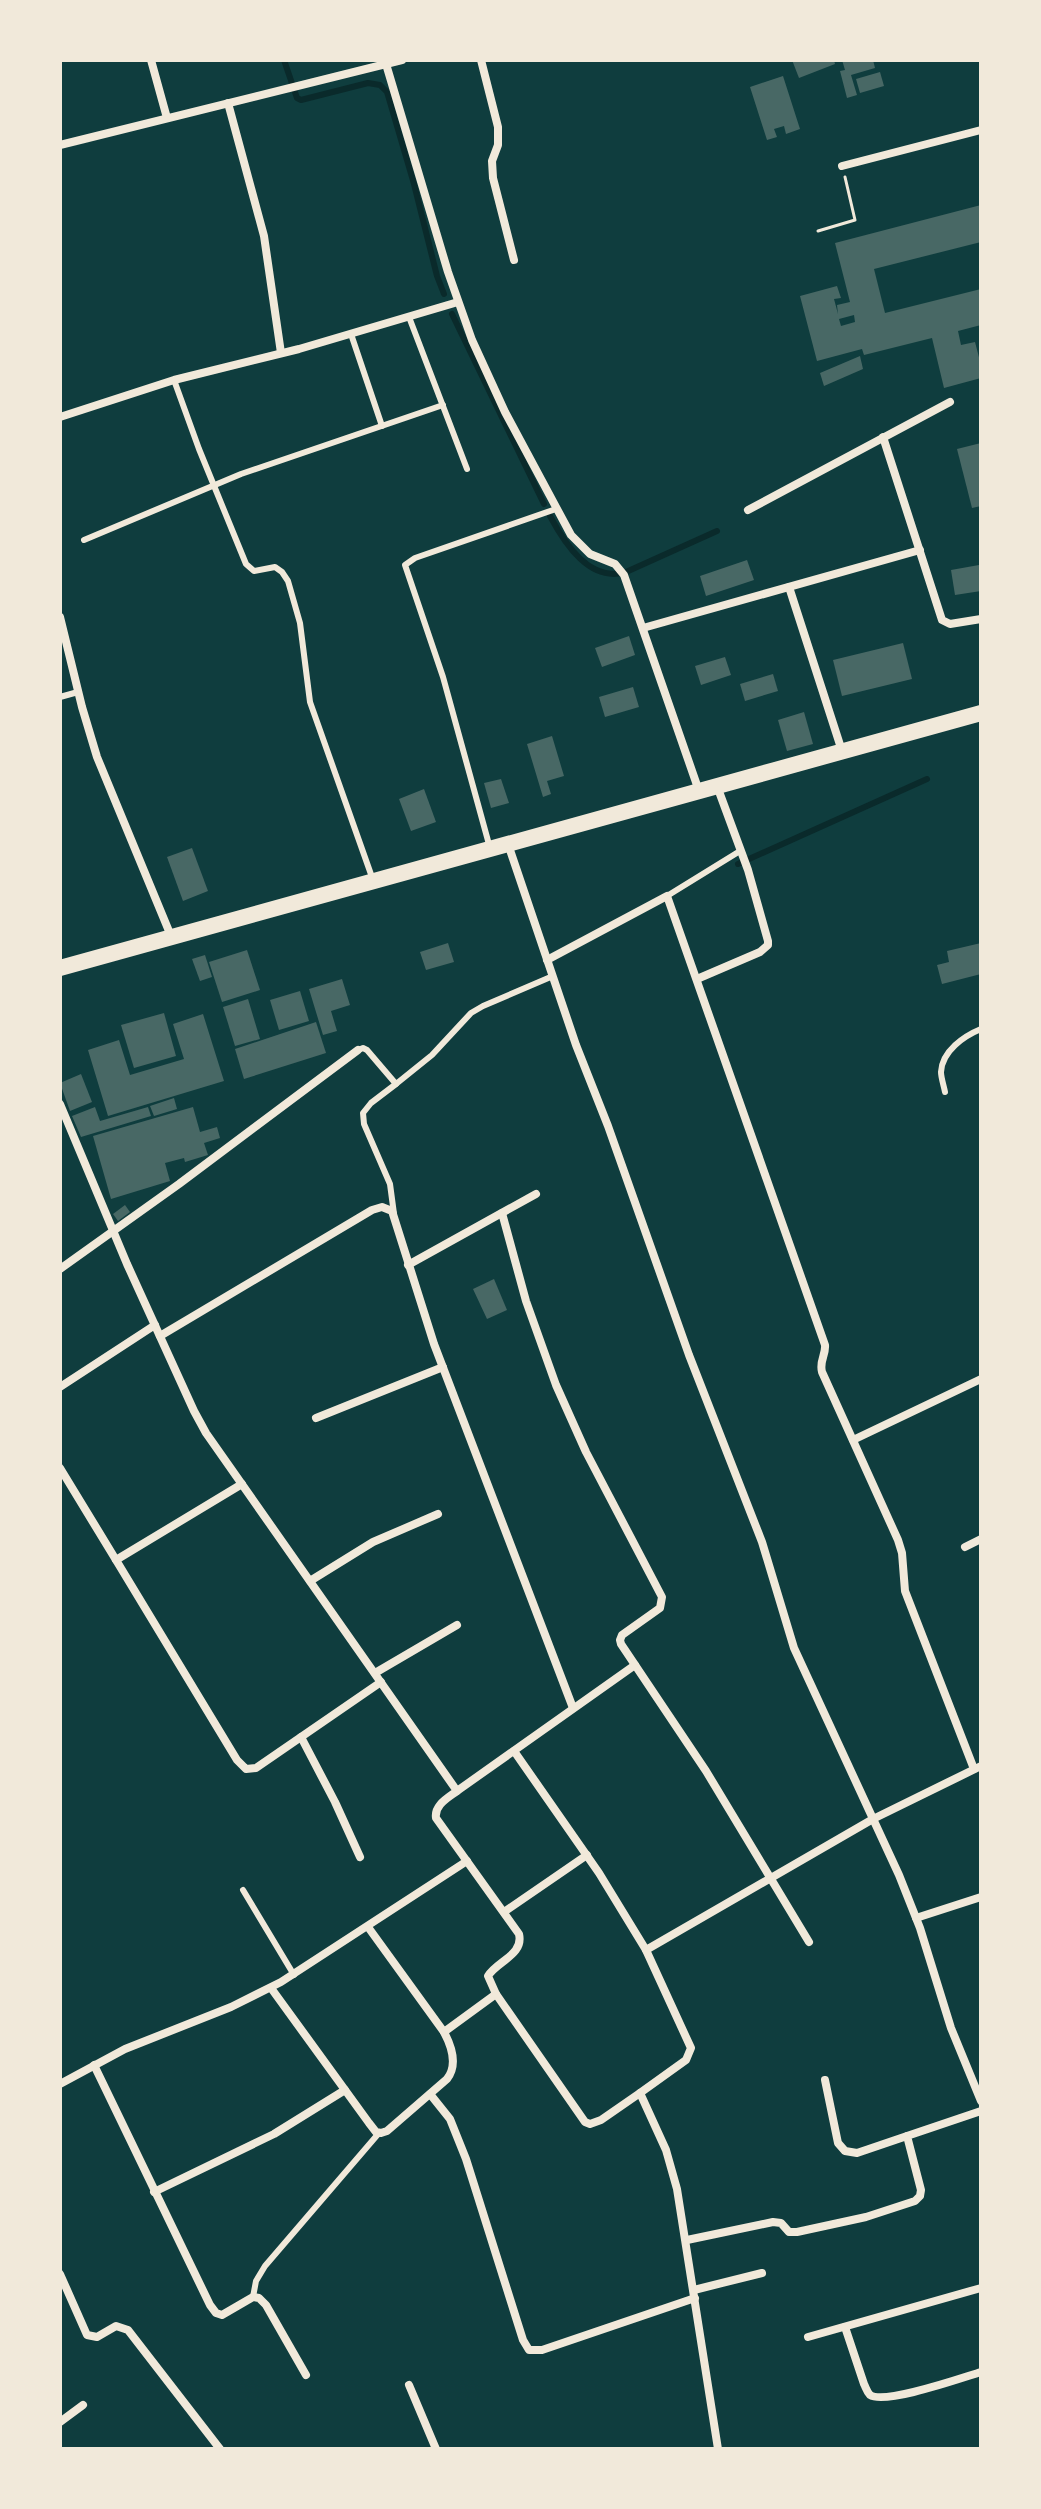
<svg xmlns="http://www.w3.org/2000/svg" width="1041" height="2509" viewBox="0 0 1041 2509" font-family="'IBM Plex Serif',serif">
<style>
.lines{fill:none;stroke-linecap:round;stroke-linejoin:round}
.stream{stroke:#0a2a2b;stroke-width:6}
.building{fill:#486865;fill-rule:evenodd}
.path{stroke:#f1e9da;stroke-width:3}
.service{stroke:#f1e9da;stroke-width:6}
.minor{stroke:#f1e9da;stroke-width:8}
.secondary{stroke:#f1e9da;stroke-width:16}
</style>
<rect width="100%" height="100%" fill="#0f3d3e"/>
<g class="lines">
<g class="stream">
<polyline points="284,60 297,98 301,100 368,83 380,85 387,92 414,184 437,276 444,294"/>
<polyline points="452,314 544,504"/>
<path d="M550,516C565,544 590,583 626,572L717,531"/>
<polyline points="738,864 927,779"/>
</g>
</g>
<g class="building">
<polygon points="792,60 834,60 835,64 799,78"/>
<polygon points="842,60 873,60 875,68 851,75 857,95 847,98 840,71 845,70"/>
<polygon points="880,72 884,86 860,93 856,79"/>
<polygon points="783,76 800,129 786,134 784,126 774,129 777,137 767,140 750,87"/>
<path d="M981,205V242L874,269L885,313L981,289V325L958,331L961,345L975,342L981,365V378L944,388L932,338L864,355L862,349L817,361L800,296L837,286L841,298L834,299L838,314L837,305L850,302L835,243ZM854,315L855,322L841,326L839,319Z"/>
<polygon points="860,356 863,369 824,386 820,373"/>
<polygon points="981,443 981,506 972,508 957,449"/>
<polygon points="747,560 754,580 706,596 700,576"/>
<polygon points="979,565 981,591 955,595 951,570"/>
<polygon points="629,636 635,655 602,667 595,648"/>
<polygon points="903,643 912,679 842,696 833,660"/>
<polygon points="725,657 731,675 701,685 695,666"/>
<polygon points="773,674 778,691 745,701 740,684"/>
<polygon points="633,687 639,707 605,717 599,697"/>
<polygon points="804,712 813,744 787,751 778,720"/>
<polygon points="552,736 564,776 547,781 551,794 543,797 527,744"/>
<polygon points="501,779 509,803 491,808 484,783"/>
<polygon points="424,789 436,822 411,831 399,799"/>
<polygon points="192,848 208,891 183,901 167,857"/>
<polygon points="448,943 454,962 426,970 420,952"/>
<polygon points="981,943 981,974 942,984 937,965 949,962 947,951"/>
<polygon points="247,950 260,990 222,1002 209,962"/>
<polygon points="205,955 212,977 200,981 192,959"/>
<polygon points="342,979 350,1005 331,1011 337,1031 323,1035 309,989"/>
<polygon points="300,991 309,1021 279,1030 270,1000"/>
<polygon points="248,999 260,1039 235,1046 223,1007"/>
<polygon points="164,1013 176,1056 134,1068 121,1025"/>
<polygon points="203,1014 224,1081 108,1116 88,1050 119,1040 130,1075 184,1059 173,1024"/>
<polygon points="316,1022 326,1053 244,1079 235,1049"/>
<polygon points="81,1074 92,1102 70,1111 60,1083"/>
<polygon points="174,1098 177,1109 154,1116 150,1106"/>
<polygon points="95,1107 100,1121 148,1107 151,1116 81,1137 72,1116"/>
<polygon points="193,1107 200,1132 217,1127 220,1138 204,1143 208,1155 185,1162 184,1158 165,1163 170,1181 111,1199 93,1136"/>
<polygon points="125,1205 130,1212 118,1221 113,1214"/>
<polygon points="494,1279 507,1310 487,1319 473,1289"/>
</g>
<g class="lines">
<polyline class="path" points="818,231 855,220 845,177"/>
<g class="service">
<polyline points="409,317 467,469"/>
<polyline points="351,334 382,426"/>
<polyline points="174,380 199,449 246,564 254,571 275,567 282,572 288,581 300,623 310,702 373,880"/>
<polyline points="84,540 241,474 443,405"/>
<polyline points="60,697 78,692"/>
<polyline points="490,848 443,677 405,565 415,558 556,509"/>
<polyline points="667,896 740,851"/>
<polyline points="358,1050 363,1048 367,1050 396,1084 432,1055 471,1013 483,1006 553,976"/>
<path d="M945,1092C944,1086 941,1078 941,1072C942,1051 964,1036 981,1029"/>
<polyline points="394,1214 390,1184 364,1124 363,1113 371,1103 396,1084"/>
<polyline points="243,1890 294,1975"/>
<polyline points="253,2297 256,2281 265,2266 379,2133"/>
</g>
<g class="minor">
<polyline points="151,60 167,118"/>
<polyline points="481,60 498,127 498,145 492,161 493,178 514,260"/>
<polyline points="386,64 448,272 472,340 505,412 571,535 590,554 615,564 624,575 699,791"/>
<polyline points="228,103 264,236 281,353"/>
<polyline points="60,145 402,60"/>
<polyline points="842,166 981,130"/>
<polyline points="60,417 174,380 299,349 458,302"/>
<polyline points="883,437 942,620 950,624 981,619"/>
<polyline points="748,510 950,402"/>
<polyline points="789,587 842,751"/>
<polyline points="60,617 82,707 97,757 171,936"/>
<polyline points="643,628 920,550"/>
<polyline points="508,844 576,1045 608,1126 689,1355 762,1542 794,1648 899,1875 920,1928 951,2028 981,2101"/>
<path d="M547,960L667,896L825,1345C826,1355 819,1361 822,1372L898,1540L902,1553L905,1591L974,1769"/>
<polyline points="697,979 760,952 768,945 768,941 748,870 717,786"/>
<path d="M60,1104L127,1264L194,1411L206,1433L457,1791C448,1798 434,1805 436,1818L519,1934C524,1955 497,1961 488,1976L496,1994L444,2032"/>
<polyline points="502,1213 526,1301 556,1385 586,1452 662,1597 660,1608 622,1635 620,1640 621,1644 706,1771 809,1942"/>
<polyline points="408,1265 536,1194"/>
<polyline points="60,1269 179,1184 358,1050"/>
<polyline points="160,1336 372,1210 382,1207 392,1211 434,1344 573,1708"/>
<polyline points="60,1387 155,1325"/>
<polyline points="316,1418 443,1367"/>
<polyline points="853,1440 981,1379"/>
<polyline points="60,1468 116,1560 242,1484"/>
<polyline points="965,1547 981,1539"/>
<polyline points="116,1560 237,1760 246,1769 256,1768 381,1682"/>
<polyline points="310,1581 373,1542 438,1514"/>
<polyline points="375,1673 457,1625"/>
<polyline points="301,1737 335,1802 360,1857"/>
<polyline points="514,1751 599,1873 646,1950 873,1819 981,1766"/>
<polyline points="457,1791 635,1665"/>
<polyline points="504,1912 587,1855"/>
<polyline points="916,1918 981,1897"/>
<polyline points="646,1950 691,2048 686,2060 640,2093 666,2150 677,2189 718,2449"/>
<path d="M271,1988L369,2123L376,2132L381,2133L387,2131L447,2079C458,2065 452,2047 444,2032L368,1927"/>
<polyline points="496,1994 585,2122 590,2124 601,2120 640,2093"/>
<polyline points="94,2065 210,2305 216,2313 222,2315 253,2297 259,2298 266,2305 306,2375"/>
<polyline points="825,2080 838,2143 845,2151 857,2153 907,2136"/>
<polyline points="60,2084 125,2049 231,2007 281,1982 467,1861"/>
<polyline points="430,2094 450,2119 466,2159 523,2340 529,2350 542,2350 695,2298"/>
<polyline points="154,2192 274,2134 345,2090"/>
<polyline points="687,2240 773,2222 781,2223 789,2232 797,2232 866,2217 915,2201 920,2196 921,2190 907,2136 981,2111"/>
<polyline points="60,2274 87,2335 97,2337 116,2326 128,2330 220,2449"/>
<polyline points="694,2290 762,2273"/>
<path d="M845,2327L864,2384C866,2388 867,2392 870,2395C885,2405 961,2378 981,2372"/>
<polyline points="808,2337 981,2288"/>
<polyline points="409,2385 436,2449"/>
<polyline points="60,2422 83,2405"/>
</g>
<polyline class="secondary" points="60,968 981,713"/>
</g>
<rect width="1041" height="2509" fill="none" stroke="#f1e9da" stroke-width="124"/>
</svg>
